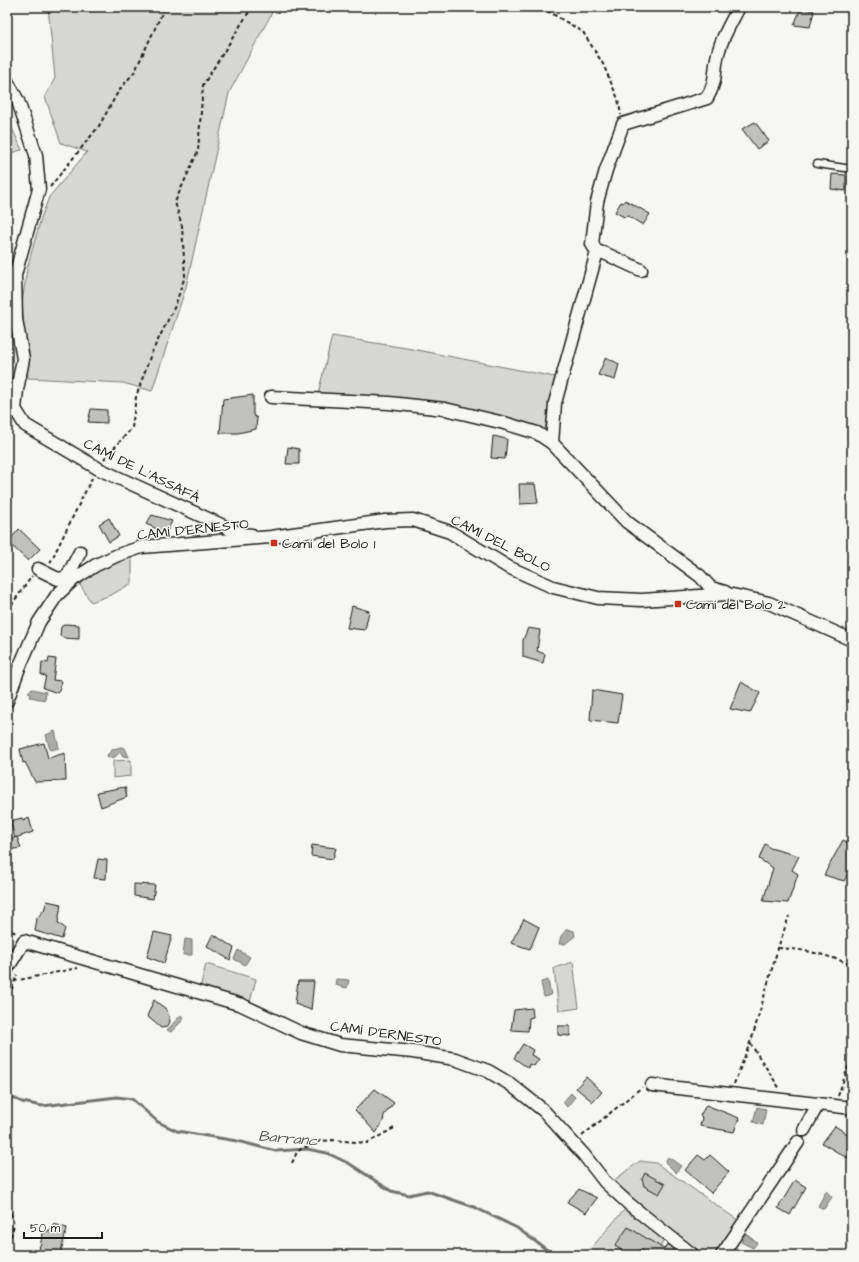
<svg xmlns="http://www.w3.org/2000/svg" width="859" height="1262" viewBox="0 0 859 1262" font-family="'Architects Daughter',sans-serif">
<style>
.green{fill:#d6d6d2;stroke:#797977}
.water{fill:#acaca9;stroke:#727271}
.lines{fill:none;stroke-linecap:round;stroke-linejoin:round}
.stream{stroke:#727271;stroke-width:3}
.building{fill:#c0c0bd;stroke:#1c1c1c}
.service-casing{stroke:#1c1c1c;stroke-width:9}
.minor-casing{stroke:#1c1c1c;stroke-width:15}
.path{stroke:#1c1c1c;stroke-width:2;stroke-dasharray:4 3;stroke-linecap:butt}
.service{stroke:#f6f6f2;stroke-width:6}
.minor{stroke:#f6f6f2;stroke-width:12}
.poi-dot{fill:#c8321e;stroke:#f6f6f2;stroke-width:1.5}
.labels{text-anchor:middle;stroke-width:3;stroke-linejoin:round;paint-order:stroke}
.street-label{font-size:14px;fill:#1c1c1c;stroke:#f6f6f2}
.poi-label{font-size:14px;fill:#1c1c1c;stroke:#f6f6f2;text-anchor:start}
.water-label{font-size:15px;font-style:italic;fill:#565654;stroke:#f6f6f2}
</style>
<rect width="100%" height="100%" fill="#f6f6f2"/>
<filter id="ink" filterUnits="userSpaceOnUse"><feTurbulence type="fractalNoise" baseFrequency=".025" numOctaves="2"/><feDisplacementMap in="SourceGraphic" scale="8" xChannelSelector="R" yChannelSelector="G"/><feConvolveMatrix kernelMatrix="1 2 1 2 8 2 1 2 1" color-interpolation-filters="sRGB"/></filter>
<g filter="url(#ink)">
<g class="green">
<polygon points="48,7 275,7 229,93 186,287 152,391 123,383 28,378 22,303 27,269 41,218 49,197 87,152 61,143 45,97 55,78"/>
<polygon points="7,117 22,150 7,154"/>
<polygon points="332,336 412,349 555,377 545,429 481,413 318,394"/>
<polygon points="132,553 132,583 111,595 91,602 80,585 95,571"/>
<polygon points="131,760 131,776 113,778 113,761"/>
<polygon points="573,962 579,1008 559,1011 554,968"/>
<polygon points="206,964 256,979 250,1002 200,988"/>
<polygon points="640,1161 656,1163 739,1221 716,1255 699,1255 613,1181"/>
<polygon points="625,1209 665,1239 655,1255 587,1255 591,1248"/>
</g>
<g class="water">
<polygon points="32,689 46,692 45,700 30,697 31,694 28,692"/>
<polygon points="55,731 59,748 50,750 46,735"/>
<polygon points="121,747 125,748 129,757 123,756 120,752 115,757 108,758 107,755 113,749"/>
<polygon points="567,929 574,931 575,936 565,944 559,944 561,936"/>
<polygon points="185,939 192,940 192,955 183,955"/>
<polygon points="238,950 250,957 245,965 234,959"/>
<polygon points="336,979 349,980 347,988 335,985"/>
<polygon points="548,980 551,995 544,997 541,982"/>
<polygon points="181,1015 184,1019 171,1032 167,1030"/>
<polygon points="571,1093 575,1097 567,1107 563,1102"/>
<polygon points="757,1107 766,1109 763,1125 753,1122"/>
<polygon points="668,1157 681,1166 676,1173 665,1162"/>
<polygon points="826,1191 832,1197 824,1209 818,1206"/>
<polygon points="746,1234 757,1243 753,1248 741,1242"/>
</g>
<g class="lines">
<polyline class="stream" points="7,1095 22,1102 42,1106 117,1097 132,1099 158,1122 177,1131 237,1141 276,1151 307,1149 327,1153 350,1164 391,1191 409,1195 427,1191 474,1207 517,1228 554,1255"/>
</g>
<g class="building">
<polygon points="801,8 814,11 810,27 794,25"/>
<polygon points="755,122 769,141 757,149 742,129"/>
<polygon points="832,174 846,175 846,191 831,189"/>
<polygon points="625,200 650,214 643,225 628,216 624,217 615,212 621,202 623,203"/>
<polygon points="606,357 619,364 615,380 598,375"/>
<polygon points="253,395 253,415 257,418 256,429 238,433 220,433 223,399"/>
<polygon points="91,409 107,410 107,423 88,422"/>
<polygon points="493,436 507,439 505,459 491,458"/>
<polygon points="288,447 299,449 299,464 286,464"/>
<polygon points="519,484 535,484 538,503 520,504"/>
<polygon points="152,515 172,521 166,533 146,524"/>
<polygon points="109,518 119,536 109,542 99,524"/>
<polygon points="19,529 40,549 28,561 8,542"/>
<polygon points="352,606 369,611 365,630 347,628"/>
<polygon points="65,624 79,625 79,639 64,638 60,636 61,627"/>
<polygon points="528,628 540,630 537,651 545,654 543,663 523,657 523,640"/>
<polygon points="49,658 56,659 53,680 62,681 58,693 43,688 46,676 41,675 42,662 48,663"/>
<polygon points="741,682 760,693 750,713 730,709"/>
<polygon points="592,690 622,695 618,723 590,720"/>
<polygon points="44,743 48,758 65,753 66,781 35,782 25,762 23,763 20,749"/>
<polygon points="125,787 127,797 101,807 97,792"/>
<polygon points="22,818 23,821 29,818 33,832 15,838 10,821"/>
<polygon points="17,837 21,848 7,850 7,840"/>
<polygon points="843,840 852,845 852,866 844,881 824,875"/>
<polygon points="765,844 770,848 799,856 792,870 798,874 788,903 763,901 773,868 759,859"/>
<polygon points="312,845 336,848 333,859 311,856"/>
<polygon points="98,859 107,860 106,879 94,878"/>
<polygon points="134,884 155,885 153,899 134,896"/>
<polygon points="47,901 61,904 58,923 65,928 62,939 35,931 37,918 44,910"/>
<polygon points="524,919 539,927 530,949 511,943"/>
<polygon points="154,932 172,936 164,963 147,957"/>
<polygon points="213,934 234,948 230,960 207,946"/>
<polygon points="298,981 314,981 311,1010 295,1004"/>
<polygon points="154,1000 166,1009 169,1016 170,1022 167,1027 161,1028 147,1016"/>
<polygon points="532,1008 533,1017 529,1018 528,1031 511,1030 514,1010"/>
<polygon points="558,1026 570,1026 570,1036 558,1035"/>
<polygon points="523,1044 533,1050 531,1055 539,1059 534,1066 529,1064 528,1068 514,1058"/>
<polygon points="586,1077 602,1092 593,1102 576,1088"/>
<polygon points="375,1089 394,1103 384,1115 383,1122 376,1133 355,1110"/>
<polygon points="706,1105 739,1118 734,1132 700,1126 702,1118 700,1116"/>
<polygon points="835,1126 852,1137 852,1150 847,1158 822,1143"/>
<polygon points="698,1155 705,1160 710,1155 729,1172 711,1193 685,1170"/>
<polygon points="645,1173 665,1184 659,1194 644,1186 642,1179"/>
<polygon points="795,1180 806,1187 790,1215 778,1208"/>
<polygon points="579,1189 597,1198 586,1213 567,1202"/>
<polygon points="54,1224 67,1228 60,1255 44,1255 38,1253 44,1230 49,1231"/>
<polygon points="628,1227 664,1249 668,1244 677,1255 648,1255 640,1249 635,1255 629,1255 615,1246"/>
</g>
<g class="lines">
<g class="service-casing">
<g id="service">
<polyline points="7,143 7,144"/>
<polyline points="817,164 852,169"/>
</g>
</g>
<g class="minor-casing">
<g id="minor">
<polyline points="7,81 18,101 36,155 39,189 15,275 16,319 23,359 17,390 15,409 25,425 99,469 241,534 252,535"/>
<path d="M597,252L592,244L597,202L606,170L623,124L707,98C718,80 713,68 719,50C723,35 732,21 739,7"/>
<polyline points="271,397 389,403 445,409 504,423 537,433 552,443 627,522 700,576 711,588 725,592"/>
<polyline points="552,443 555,403 597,252 604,253 641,270"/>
<polyline points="38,569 58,579 67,577 80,552"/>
<polyline points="7,701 19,668 39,622 57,595 74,579 96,565 118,555 142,547 271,537 385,521 413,520 450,532 508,567 553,587 598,598 642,600 728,594 769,603 852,640"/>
<polyline points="7,969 24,941 242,1005 301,1033 340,1045 413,1052 455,1059 488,1071 510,1084 543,1110 584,1155 605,1182 629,1204 693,1255"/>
<polyline points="652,1085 852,1108"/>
<polyline points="804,1130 818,1104"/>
<polyline points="722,1255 798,1142"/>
</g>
</g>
<g class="path">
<polyline points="541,7 583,32 603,64 618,99 621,115"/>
<polyline points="50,187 99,126 118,92 135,71 165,7"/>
<polyline points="104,459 132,428 136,397 151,354 175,306 185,276 182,226 175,202 198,151 203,85 252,7"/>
<polyline points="50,563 92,478"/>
<polyline points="7,611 32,576"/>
<polyline points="7,926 11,931 17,933"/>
<path d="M778,948C805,949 827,955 852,965"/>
<polyline points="14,981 78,968"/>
<polyline points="7,1002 17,975"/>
<polyline points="750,1043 780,1089"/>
<polyline points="734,1084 753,1035 778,948 789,916"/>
<polyline points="838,1096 852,1056"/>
<polyline points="582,1136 642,1087"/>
<polyline points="292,1163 297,1152 304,1147 311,1146 320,1141 333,1140 367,1143 396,1127"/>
<polyline points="7,1199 14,1225 7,1249"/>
</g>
<use href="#service" class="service"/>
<use href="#minor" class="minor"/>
</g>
</g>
<g class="poi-dot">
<rect x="270" y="539" width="8" height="8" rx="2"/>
<rect x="674" y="600" width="8" height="8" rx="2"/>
</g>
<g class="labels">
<g class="street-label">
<text transform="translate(142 470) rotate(26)" y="5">CAMÍ DE L'ASSAFÀ</text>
<text transform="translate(193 529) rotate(-6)" y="5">CAMÍ D'ERNESTO</text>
<text transform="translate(501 543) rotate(27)" y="5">CAMÍ DEL BOLO</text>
<text transform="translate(386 1033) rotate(8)" y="5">CAMÍ D'ERNESTO</text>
</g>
<g class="poi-label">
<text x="282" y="548">Camí del Bolo 1</text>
<text x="686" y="609">Camí del Bolo 2</text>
</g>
<g class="water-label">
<text transform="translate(288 1138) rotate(5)" y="5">Barranc</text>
</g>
</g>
<rect width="859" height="1262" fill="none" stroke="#f6f6f2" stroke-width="24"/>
<rect x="12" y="12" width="835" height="1238" fill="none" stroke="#1c1c1c" stroke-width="1.5" filter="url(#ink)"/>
<path d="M24 1232v6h78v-6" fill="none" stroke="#1c1c1c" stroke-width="2"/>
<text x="30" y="1232" font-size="12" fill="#1c1c1c" stroke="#f6f6f2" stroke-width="3" paint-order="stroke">50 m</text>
</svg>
